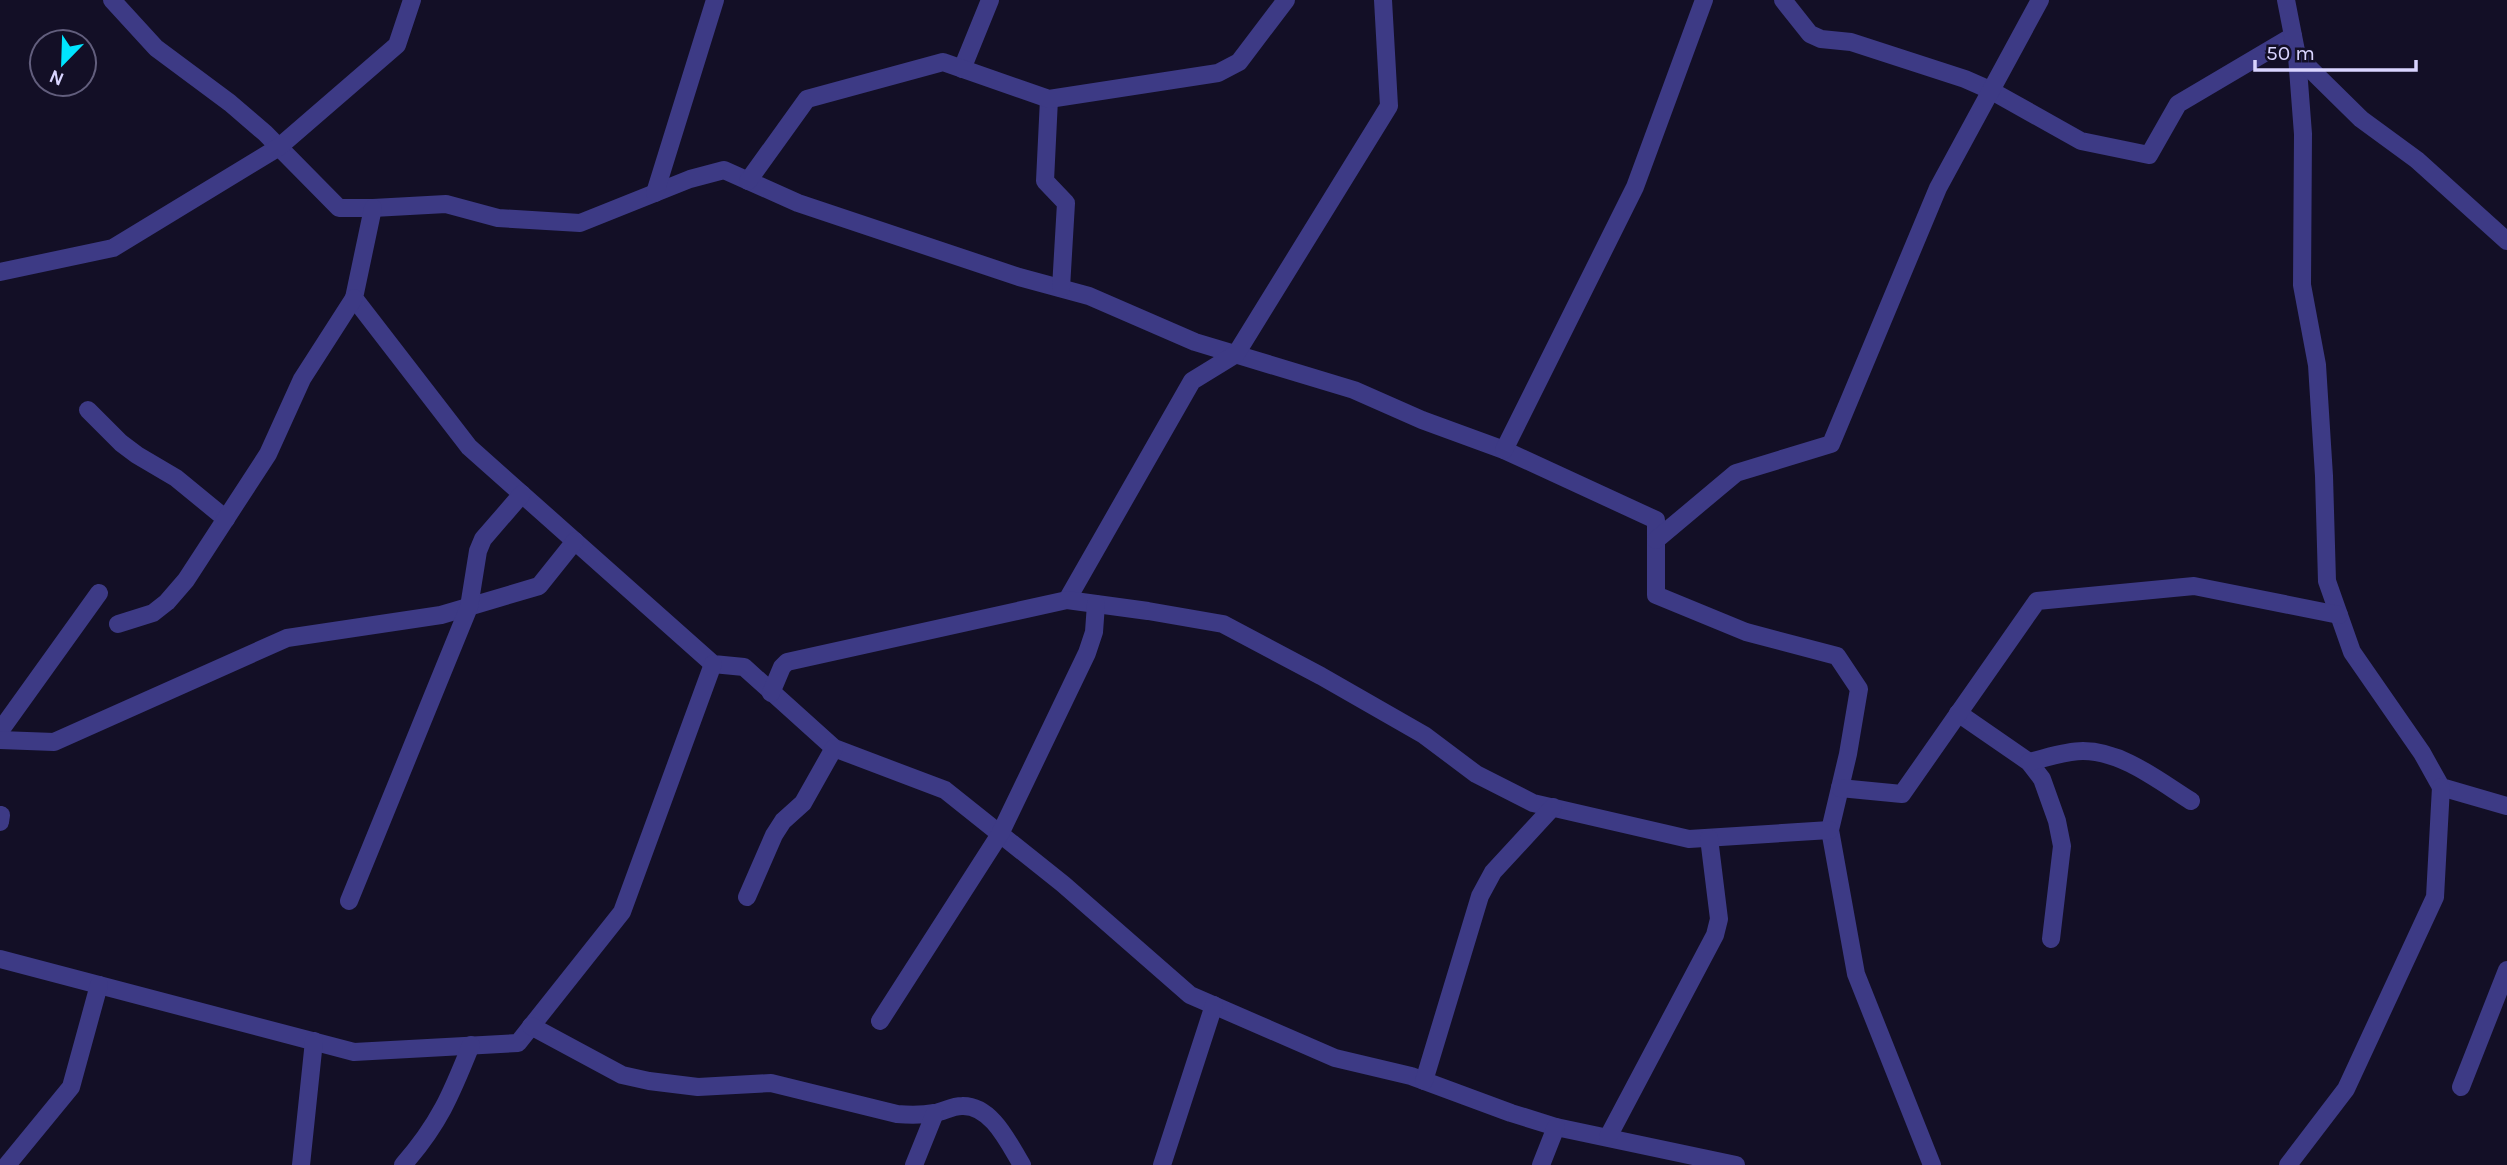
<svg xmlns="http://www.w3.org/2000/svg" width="2507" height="1165" viewBox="0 0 2507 1165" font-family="Karla,sans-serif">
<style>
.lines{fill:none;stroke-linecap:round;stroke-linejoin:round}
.minor{stroke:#3d3a85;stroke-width:18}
</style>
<rect width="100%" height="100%" fill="#130f26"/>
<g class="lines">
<g class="minor">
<polyline points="112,0 156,48 230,103 265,133 339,208 373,208 446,204 498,218 580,223 690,179 724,170 798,203 1019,277 1089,296 1195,342 1354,390 1422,420 1504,450 1656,520 1656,595 1746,632 1837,656 1859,689 1848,754 1830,830 1856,974 1932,1165"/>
<polyline points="1783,0 1810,34 1821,39 1851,42 1965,79 1990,90 2081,141 2149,155 2178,104 2293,36"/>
<polyline points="2286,0 2297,56 2303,134 2302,285 2317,365 2324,476 2327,581 2352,652 2422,753 2441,787 2507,806"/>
<polyline points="2297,56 2361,119 2417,160 2507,241"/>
<polyline points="962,69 990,0"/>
<polyline points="1049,99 1045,181 1066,203 1061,288"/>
<polyline points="748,181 807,99 943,62 1049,99 1218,73 1239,62 1286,0"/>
<polyline points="655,193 715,0"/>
<polyline points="373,208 354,298 469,447 713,664 744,667 834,748 945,790 1063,884 1190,995 1335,1058 1411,1076 1511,1113 1556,1127 1736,1165"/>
<polyline points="0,272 113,248 279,147 397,45 412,0"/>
<polyline points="88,410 121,443 137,455 176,478 226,519"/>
<polyline points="1504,450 1635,187 1704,0"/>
<polyline points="1656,540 1736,473 1831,444 1938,188 2040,0"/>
<polyline points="1067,600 1192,381 1236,354 1389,106 1383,0"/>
<polyline points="118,624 153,613 167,602 186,580 268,454 302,379 354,298"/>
<polyline points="771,693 782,667 787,662 1067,600 1148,611 1223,624 1321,676 1424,735 1476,774 1533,803 1689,839 1830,830"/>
<polyline points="1958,713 2029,762 2042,779 2057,821 2062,846 2051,939"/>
<polyline points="0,731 99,593"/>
<polyline points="0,740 54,742 287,638 441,615 539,586 575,541"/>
<path d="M2029,762C2046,758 2065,751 2083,751C2122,751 2159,781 2191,801"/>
<polyline points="1840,788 1902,794 2037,601 2194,586 2339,615"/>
<polyline points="0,822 1,815"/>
<polyline points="747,897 774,835 783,821 803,803 834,748"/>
<polyline points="349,901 469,607 478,551 483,539 522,494"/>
<polyline points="0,959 354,1052 518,1043 622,912 713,664"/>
<polyline points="880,1021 1000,834 1087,653 1094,632 1096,604"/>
<path d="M531,1026L622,1075L649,1081L698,1087L771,1083L897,1114C910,1115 923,1115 935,1113C944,1111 953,1106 962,1106C992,1105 1009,1144 1022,1165"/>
<polyline points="1424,1081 1480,896 1493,872 1553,807"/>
<polyline points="2461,1087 2507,970"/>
<polyline points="1608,1137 1715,935 1719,919 1709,838"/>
<polyline points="7,1165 71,1087 99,985"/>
<polyline points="301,1165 314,1041"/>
<path d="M403,1165C439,1124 451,1095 471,1045"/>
<polyline points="914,1165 935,1113"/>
<polyline points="1162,1165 1214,1005"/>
<polyline points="1541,1165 1556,1127"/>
<polyline points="2288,1165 2346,1089 2435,897 2441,787"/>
</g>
</g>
<g transform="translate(63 63) rotate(203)"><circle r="33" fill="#130f26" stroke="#625e7d" stroke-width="2"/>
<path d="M0-5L12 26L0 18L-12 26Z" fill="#00e5ff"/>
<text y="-10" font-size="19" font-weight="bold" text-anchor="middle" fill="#d9d4ff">N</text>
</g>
<path d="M2255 60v10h161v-10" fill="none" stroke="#d9d4ff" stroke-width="3.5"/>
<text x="2266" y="60" font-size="21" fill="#d9d4ff" stroke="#130f26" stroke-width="5" paint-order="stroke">50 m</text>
</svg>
